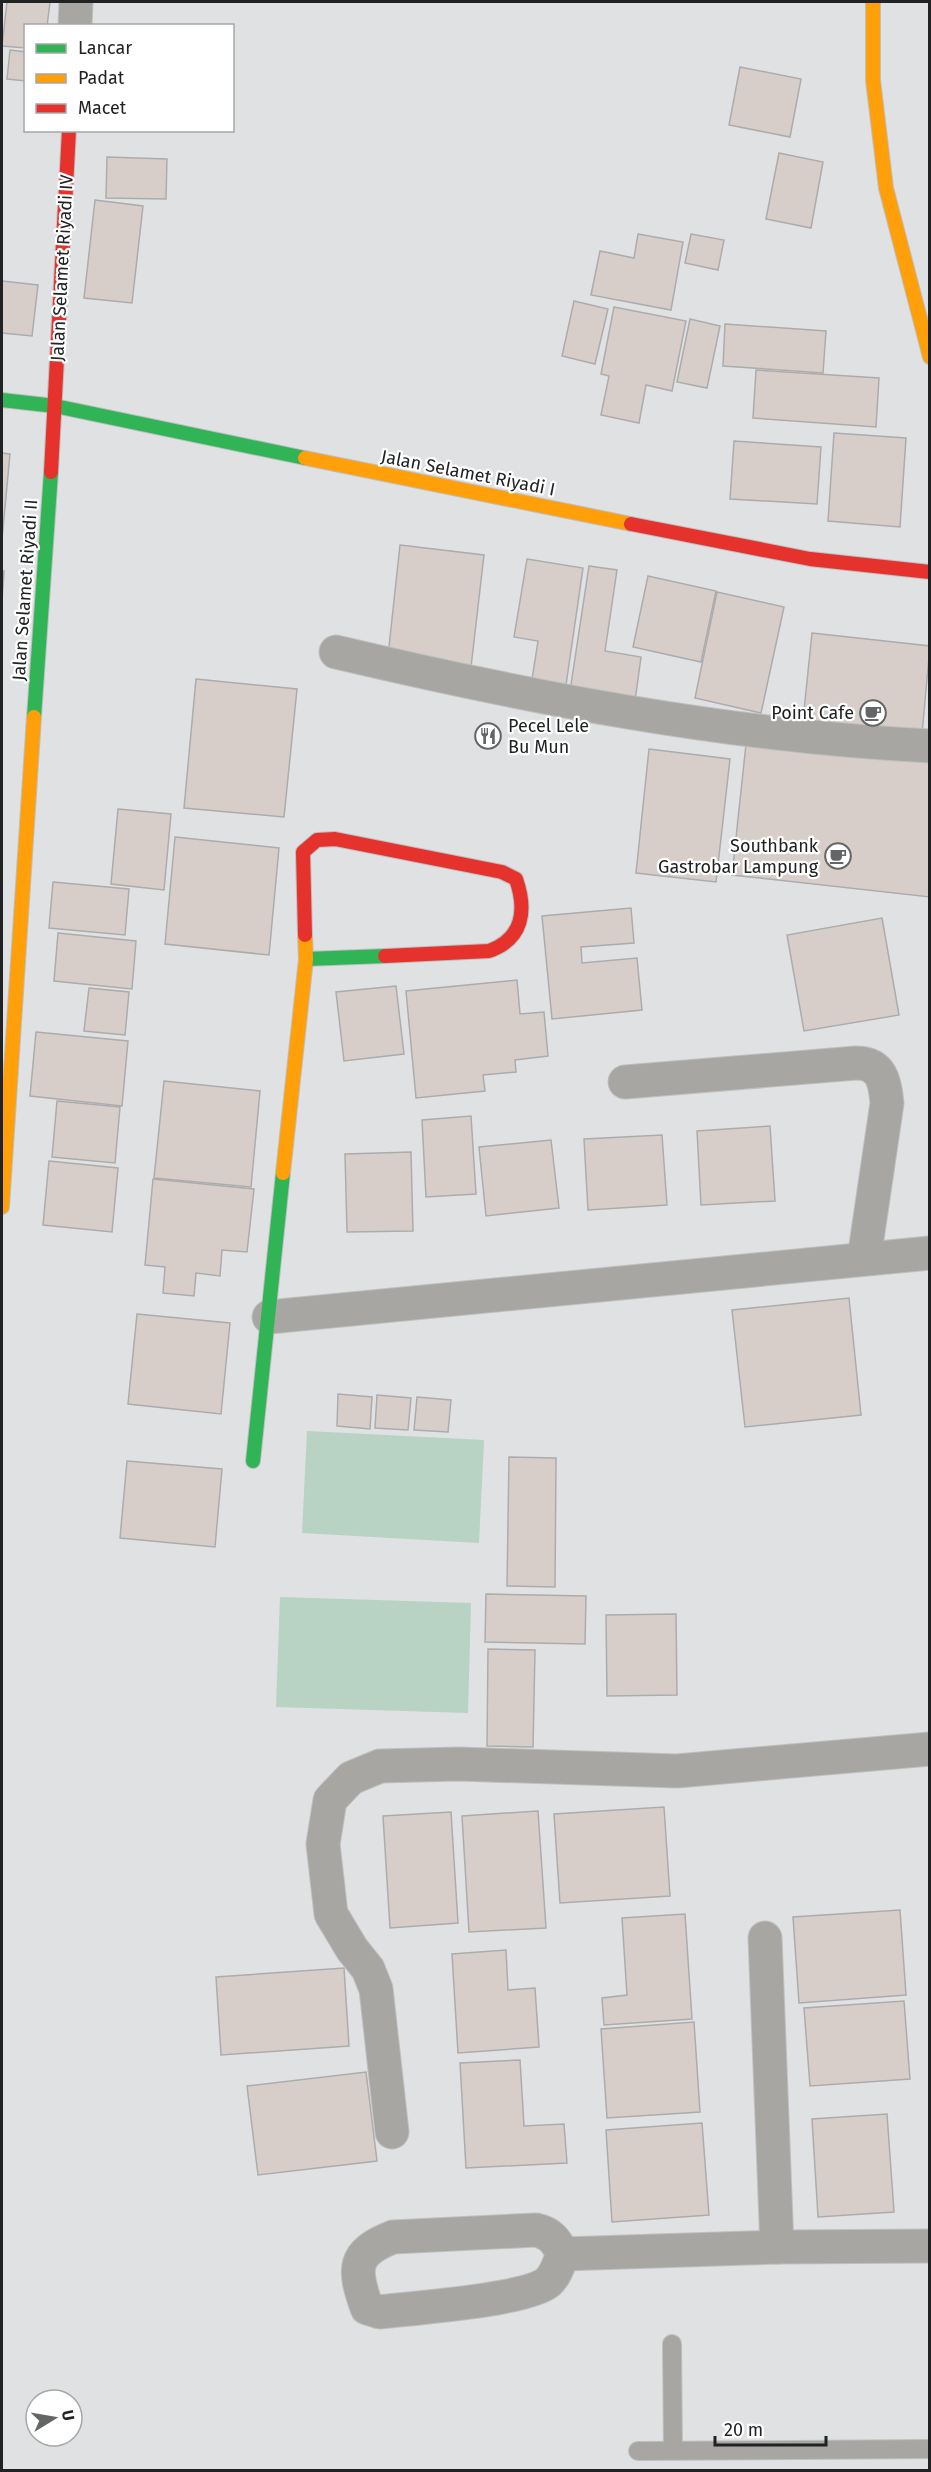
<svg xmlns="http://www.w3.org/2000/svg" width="931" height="2472" viewBox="0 0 931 2472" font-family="'Fira Sans',sans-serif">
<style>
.grass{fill:#b8d3c3}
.building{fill:#d7cec9;stroke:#acacad;stroke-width:1.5}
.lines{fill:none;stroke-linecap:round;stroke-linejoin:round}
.lane-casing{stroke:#bebfc0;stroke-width:20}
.street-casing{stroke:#bebfc0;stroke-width:35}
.fast-casing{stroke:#bebfc0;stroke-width:16}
.slow-casing{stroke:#bebfc0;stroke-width:16}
.jam-casing{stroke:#bebfc0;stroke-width:16}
.lane{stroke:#a7a6a2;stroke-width:18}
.street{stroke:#a7a6a2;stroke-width:33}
.fast{stroke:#30b455;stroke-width:14}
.slow{stroke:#ff9f0a;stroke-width:14}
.jam{stroke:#e5322d;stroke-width:14}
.labels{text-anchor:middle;stroke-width:4.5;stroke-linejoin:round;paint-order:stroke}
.street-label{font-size:18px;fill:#212223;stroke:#fff}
.poi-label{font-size:18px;fill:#212223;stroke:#fff;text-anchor:end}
</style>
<rect width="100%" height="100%" fill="#dfe1e3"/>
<g class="grass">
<polygon points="307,1431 484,1440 479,1543 302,1533"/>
<polygon points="280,1597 471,1603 468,1713 276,1707"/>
</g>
<g class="building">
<polygon points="7,2 50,2 47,26 26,26 26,48 2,46"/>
<polygon points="10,50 26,52 26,81 7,79"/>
<polygon points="740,67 801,79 790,137 729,125"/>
<polygon points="779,153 823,162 811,228 766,219"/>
<polygon points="107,157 167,159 166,199 106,198"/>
<polygon points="95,200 143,206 132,303 84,298"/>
<polygon points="638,234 683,242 671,310 591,295 600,251 634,258"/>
<polygon points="691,234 724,240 718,270 685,263"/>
<polygon points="2,281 38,285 32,336 2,333"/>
<polygon points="574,301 608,309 595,364 562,356"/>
<polygon points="614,307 686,321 672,391 646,385 639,423 601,415 609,376 601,374"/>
<polygon points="690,319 720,326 707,388 677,382"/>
<polygon points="725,324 826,331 823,373 723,366"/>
<polygon points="756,370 879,378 876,427 753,418"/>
<polygon points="834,433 906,438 900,527 828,521"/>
<polygon points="734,441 821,447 817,504 730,499"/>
<polygon points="2,453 10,454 2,539"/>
<polygon points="400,545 484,555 471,667 388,656"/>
<polygon points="527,559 583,568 565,692 531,686 538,641 514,637"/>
<polygon points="589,566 617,570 605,651 641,657 635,701 570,691"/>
<polygon points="2,571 4,571 2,601"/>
<polygon points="648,576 716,591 701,662 633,647"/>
<polygon points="717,592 784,607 761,713 695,698"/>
<polygon points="812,633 930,646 922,734 803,720"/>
<polygon points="196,679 297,689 284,817 184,808"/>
<polygon points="747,735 930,755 930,897 732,875"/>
<polygon points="649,749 730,759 716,882 636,873"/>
<polygon points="118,809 171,814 164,890 111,884"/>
<polygon points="175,837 279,848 269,955 165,944"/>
<polygon points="53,882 129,889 125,935 49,928"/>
<polygon points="631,908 634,943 581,947 582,963 637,958 642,1010 552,1019 542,916"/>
<polygon points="882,918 899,1015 804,1031 787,935"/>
<polygon points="58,933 136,941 132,989 54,981"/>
<polygon points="517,980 520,1014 544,1012 548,1056 515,1060 516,1072 483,1075 485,1091 416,1098 406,991"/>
<polygon points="396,986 404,1054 344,1061 336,992"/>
<polygon points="89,988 129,992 125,1035 84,1031"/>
<polygon points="36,1032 128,1041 122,1106 30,1096"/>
<polygon points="164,1081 260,1091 251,1187 154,1178"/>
<polygon points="57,1101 120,1107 115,1163 52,1157"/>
<polygon points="471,1116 476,1194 426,1197 422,1120"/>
<polygon points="770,1126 775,1201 701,1205 697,1131"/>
<polygon points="662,1135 667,1205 588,1210 584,1139"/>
<polygon points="551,1140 559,1208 486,1216 479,1147"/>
<polygon points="411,1152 413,1231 347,1232 345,1154"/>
<polygon points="49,1161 118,1168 112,1232 43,1225"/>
<polygon points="153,1179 254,1189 247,1252 222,1250 220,1276 196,1273 194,1296 163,1293 165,1267 145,1265"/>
<polygon points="849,1298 861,1415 745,1427 732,1310"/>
<polygon points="137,1314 230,1323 221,1414 128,1404"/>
<polygon points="338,1394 372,1397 370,1429 337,1426"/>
<polygon points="377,1395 411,1398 408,1430 375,1428"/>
<polygon points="417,1397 451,1400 448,1432 414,1430"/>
<polygon points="509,1457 556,1458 555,1587 507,1586"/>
<polygon points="127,1461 222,1469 215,1547 120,1538"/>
<polygon points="486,1594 586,1596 585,1644 485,1642"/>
<polygon points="676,1614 677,1695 607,1696 606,1615"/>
<polygon points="488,1649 535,1650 533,1747 487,1746"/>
<polygon points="664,1807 670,1896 560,1903 554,1814"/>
<polygon points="538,1811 546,1928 469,1932 462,1816"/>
<polygon points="451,1812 458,1923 390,1928 383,1816"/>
<polygon points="900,1910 906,1995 799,2003 793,1917"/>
<polygon points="685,1914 692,2019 604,2025 602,1998 627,1995 622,1918"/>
<polygon points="506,1950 508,1990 535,1988 539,2047 458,2053 452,1954"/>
<polygon points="344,1968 349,2046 221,2055 216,1977"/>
<polygon points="904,2001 910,2079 810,2086 804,2008"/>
<polygon points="694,2022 700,2112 607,2118 601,2029"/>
<polygon points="520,2060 524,2126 564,2124 567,2163 466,2168 460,2063"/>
<polygon points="366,2072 377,2161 258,2175 247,2086"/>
<polygon points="887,2114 894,2212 818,2217 812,2119"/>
<polygon points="702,2123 709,2215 612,2222 606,2130"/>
</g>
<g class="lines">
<g class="lane-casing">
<g id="lane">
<polyline points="672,2344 673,2450"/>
<polyline points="638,2451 930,2449"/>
</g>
</g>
<g class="street-casing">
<g id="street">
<polyline points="75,26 76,2"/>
<path d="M336,652C531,698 729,736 930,746"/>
<path d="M625,1082L856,1063C882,1063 885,1082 887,1103L864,1259"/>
<polyline points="269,1317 930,1253"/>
<polyline points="765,1938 777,2247"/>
<polyline points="392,2132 376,1989 368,1969 352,1949 331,1914 323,1844 330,1800 351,1778 380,1766 459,1764 677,1771 930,1749"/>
<path d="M536,2230C551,2233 556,2241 563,2254C559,2263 556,2275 548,2282C527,2300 413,2308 380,2312L367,2308C353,2269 352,2253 393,2237Z"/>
<polyline points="563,2254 777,2247 930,2246"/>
</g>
</g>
<g class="fast-casing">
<g id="fast">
<polyline points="2,400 55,406 305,458"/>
<polyline points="34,717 51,472"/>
<polyline points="306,959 385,956"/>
<polyline points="253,1461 283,1173"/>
</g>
</g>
<g class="slow-casing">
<g id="slow">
<polyline points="873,2 873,80 886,188 930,357"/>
<polyline points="305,458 631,524"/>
<polyline points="283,1173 306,959 305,935"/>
<polyline points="2,1207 34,717"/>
</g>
</g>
<g class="jam-casing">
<g id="jam">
<polyline points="51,472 69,130"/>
<polyline points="631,524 810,559 930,572"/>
<path d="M305,935L303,852L317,840L335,839L502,872L516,879C527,911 523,939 489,951L385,956"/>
</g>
</g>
<use href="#lane" class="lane"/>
<use href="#street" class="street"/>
<use href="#fast" class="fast"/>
<use href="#slow" class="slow"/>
<use href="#jam" class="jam"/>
</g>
<defs>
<g id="cafe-ring" transform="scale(1.35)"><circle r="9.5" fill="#fff" stroke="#646566" stroke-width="1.5"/><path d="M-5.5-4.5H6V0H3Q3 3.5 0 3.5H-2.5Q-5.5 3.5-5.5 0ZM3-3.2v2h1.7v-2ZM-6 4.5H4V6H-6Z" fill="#646566"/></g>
<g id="restaurant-ring" transform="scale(1.35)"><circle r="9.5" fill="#fff" stroke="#646566" stroke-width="1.5"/><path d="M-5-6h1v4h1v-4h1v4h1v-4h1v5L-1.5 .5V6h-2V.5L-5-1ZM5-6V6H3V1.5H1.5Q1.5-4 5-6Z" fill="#646566"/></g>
</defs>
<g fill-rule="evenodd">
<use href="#cafe-ring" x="873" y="713"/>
<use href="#restaurant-ring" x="488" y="736"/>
<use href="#cafe-ring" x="838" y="856"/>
</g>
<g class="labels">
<g class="street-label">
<text transform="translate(62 268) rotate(-87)" y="6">Jalan Selamet Riyadi IV</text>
<text transform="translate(468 473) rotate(11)" y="6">Jalan Selamet Riyadi I</text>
<text transform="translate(25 590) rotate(-86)" y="6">Jalan Selamet Riyadi II</text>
</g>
<g class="poi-label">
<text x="854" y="719">Point Cafe</text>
<text x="508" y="732" text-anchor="start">Pecel Lele<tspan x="508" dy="21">Bu Mun</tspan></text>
<text x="818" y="852">Southbank<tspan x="818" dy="21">Gastrobar Lampung</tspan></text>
</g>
</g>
<rect width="931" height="2472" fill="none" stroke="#212223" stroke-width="6"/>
<rect x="24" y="24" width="210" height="108" fill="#ffffff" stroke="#a6a7a7" stroke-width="1.5"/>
<rect x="36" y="44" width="30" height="9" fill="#30b455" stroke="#a6a7a7" stroke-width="1.5"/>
<text x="78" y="54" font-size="18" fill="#212223">Lancar</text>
<rect x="36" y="74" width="30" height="9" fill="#ff9f0a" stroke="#a6a7a7" stroke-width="1.5"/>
<text x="78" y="84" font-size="18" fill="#212223">Padat</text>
<rect x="36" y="104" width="30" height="9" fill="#e5322d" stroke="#a6a7a7" stroke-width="1.5"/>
<text x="78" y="114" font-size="18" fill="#212223">Macet</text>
<g transform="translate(54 2418) rotate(79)"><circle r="28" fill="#ffffff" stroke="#a6a7a7" stroke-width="1.5"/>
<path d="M0-4.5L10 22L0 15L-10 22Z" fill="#646566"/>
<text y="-9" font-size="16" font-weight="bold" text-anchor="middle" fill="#212223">U</text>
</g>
<path d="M715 2436v9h111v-9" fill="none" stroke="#212223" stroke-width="3"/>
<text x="724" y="2436" font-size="18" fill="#212223" stroke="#ffffff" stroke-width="4.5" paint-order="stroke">20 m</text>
</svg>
